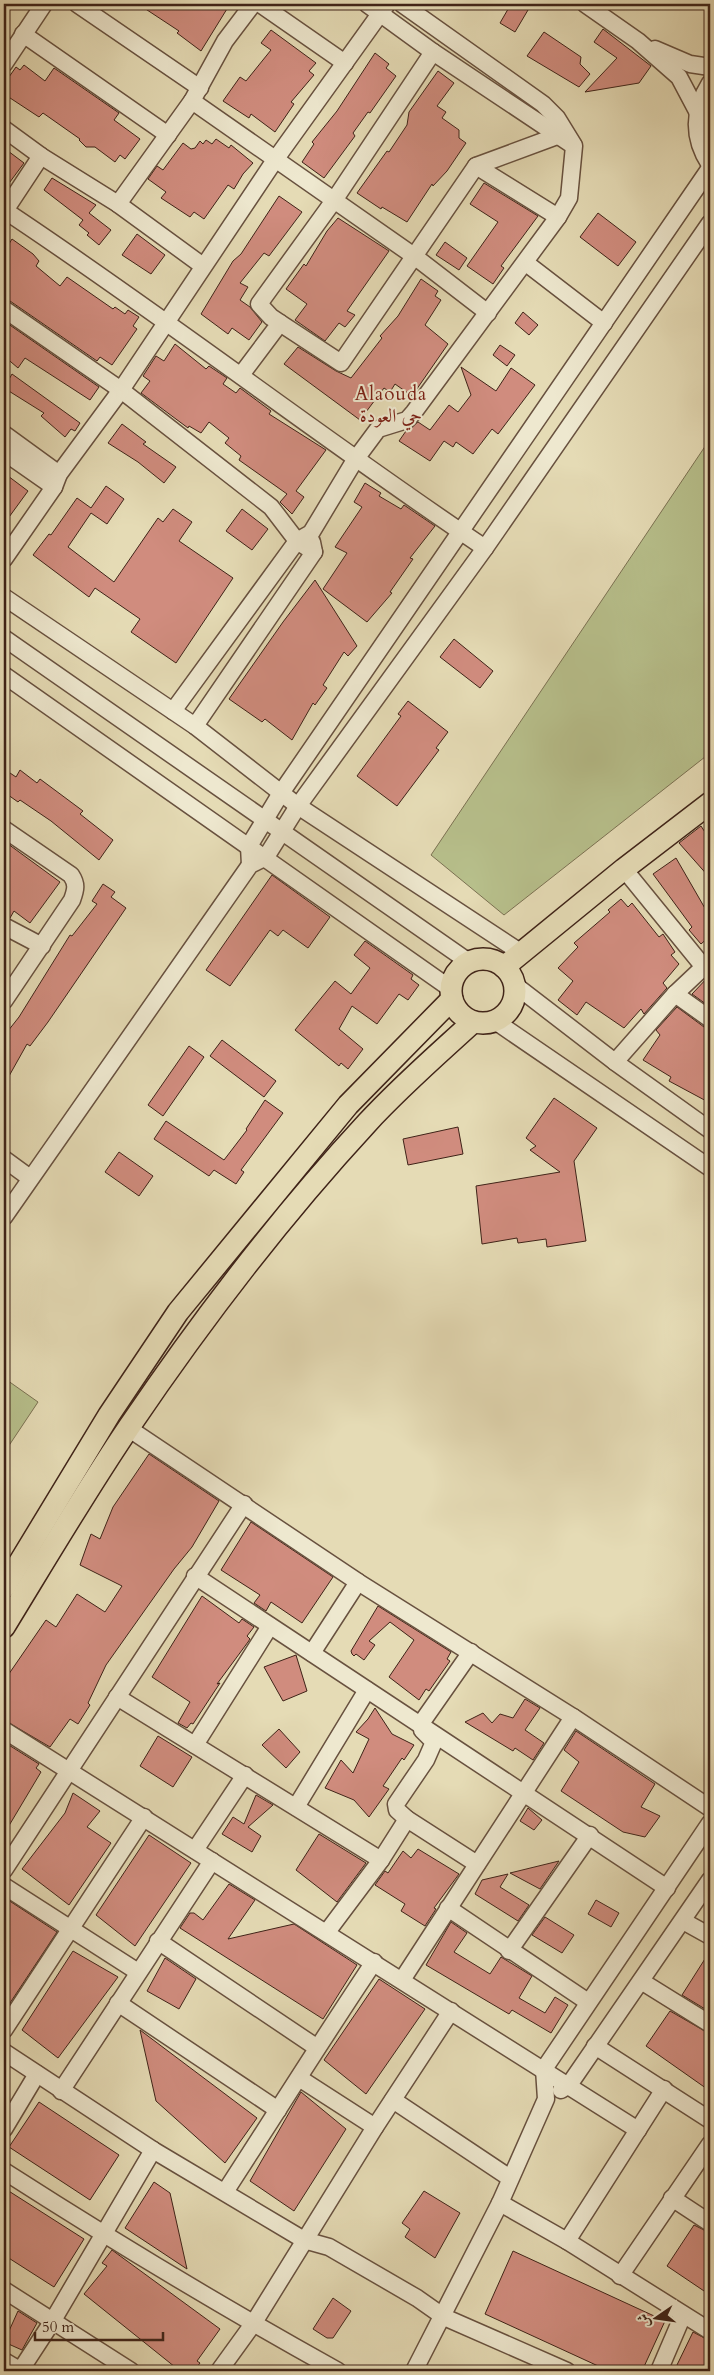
<svg xmlns="http://www.w3.org/2000/svg" width="714" height="2375" viewBox="0 0 714 2375" font-family="Cardo,Amiri,serif">
<style>
.green{fill:#b7bf8b;stroke:#7b7152}
.building{fill:#d08c7e;stroke:#3f2318}
.lines{fill:none;stroke-linecap:round;stroke-linejoin:round}
.minor-casing{stroke:#68513f;stroke-width:19}
.major-casing{stroke:#3f2318;stroke-width:24}
.minor{stroke:#eee8cf;stroke-width:16}
.major{stroke:#e5dbb5;stroke-width:21}
.labels{text-anchor:middle;stroke-width:4;stroke-linejoin:round;paint-order:stroke}
.neighbourhood-label{font-size:19px;letter-spacing:1px;fill:#7a1f14;stroke:#eee8cf}
</style>
<rect width="100%" height="100%" fill="#e5dbb5"/>
<filter id="stains"><feTurbulence type="fractalNoise" baseFrequency=".004" numOctaves="4"/><feColorMatrix values="0 0 0 0 .2 0 0 0 0 .09 0 0 0 0 .02 0 0 0 .5 -.17"/></filter>
<radialGradient id="worn" r=".72"><stop offset=".6" stop-color="#630" stop-opacity="0"/><stop offset="1" stop-color="#630" stop-opacity=".3"/></radialGradient>
<g class="green">
<polygon points="710,439 710,753 504,915 431,855"/>
<polygon points="4,1378 38,1402 4,1453"/>
</g>
<g class="building">
<polygon points="138,4 230,4 201,51 177,33 179,31"/>
<polygon points="511,4 517,4 528,10 515,32 500,23"/>
<polygon points="603,29 651,66 639,83 585,92 617,58 594,42"/>
<polygon points="271,30 316,63 309,71 314,75 291,102 294,104 275,132 251,114 249,118 223,101 240,77 246,81 271,50 261,43"/>
<polygon points="544,32 581,57 580,64 590,74 579,87 527,56"/>
<polygon points="375,53 389,64 386,68 396,76 370,113 368,112 353,133 355,136 324,178 302,162 314,144 312,142 337,111"/>
<polygon points="24,65 45,81 54,68 119,113 114,120 140,139 125,159 120,155 115,162 95,147 86,147 79,140 80,139 43,113 39,117 4,94 4,84 16,67 20,70"/>
<polygon points="438,71 454,83 437,106 446,112 442,118 459,130 459,138 466,143 447,171 433,186 432,184 407,222 382,207 381,209 357,193 387,151 389,152 407,125 409,112"/>
<polygon points="216,139 229,148 231,145 253,163 243,174 234,189 228,185 204,219 194,212 190,217 161,198 166,192 148,179 157,166 163,170 183,143 191,149 195,148 200,141 203,144 206,140 212,144"/>
<polygon points="4,148 24,163 4,190"/>
<polygon points="52,178 96,205 89,213 111,230 99,245 87,235 89,233 79,225 83,220 44,190"/>
<polygon points="484,183 538,216 501,266 504,268 493,284 467,266 498,222 470,204"/>
<polygon points="279,196 302,212 269,256 264,253 240,283 248,287 240,300 250,307 262,322 249,340 232,328 228,334 201,314 233,261 241,254"/>
<polygon points="598,213 636,242 618,266 580,237"/>
<polygon points="338,218 389,251 347,311 355,315 345,327 339,323 325,341 295,320 307,304 286,289 304,264 306,266 327,231"/>
<polygon points="137,234 165,255 151,274 122,255"/>
<polygon points="12,239 33,254 39,261 36,266 60,286 67,277 113,309 115,307 125,314 128,310 139,317 133,326 137,329 112,365 100,357 97,361 10,301 4,299 4,252"/>
<polygon points="445,242 467,258 459,270 436,255"/>
<polygon points="421,279 438,291 435,296 441,300 425,325 448,344 412,396 395,384 390,392 384,388 360,420 284,364 298,347 336,371 351,378 382,338 380,336 398,316"/>
<polygon points="523,312 538,325 529,335 515,323"/>
<polygon points="4,321 99,387 90,400 25,358 18,368 4,356"/>
<polygon points="175,344 206,369 209,366 227,378 223,384 236,393 240,388 271,411 269,414 326,450 296,491 304,497 292,514 280,502 287,494 239,460 241,456 225,443 229,438 209,422 201,433 189,426 188,428 141,393 150,381 143,376 156,356 164,361"/>
<polygon points="500,345 515,355 507,366 493,355"/>
<polygon points="461,367 496,391 511,368 535,385 498,434 492,429 473,454 456,442 453,447 444,441 430,461 399,441 406,431 418,422 430,430 449,405 458,412 471,395"/>
<polygon points="12,374 80,423 75,431 71,429 65,437 41,416 44,413 4,388"/>
<polygon points="122,424 146,442 143,444 176,467 164,483 138,462 108,443"/>
<polygon points="4,473 28,491 4,524"/>
<polygon points="365,483 381,493 379,496 401,509 404,505 435,526 410,558 413,559 390,592 392,593 367,622 323,589 347,553 335,547 362,507 354,502"/>
<polygon points="106,486 124,499 107,524 91,513 68,547 114,582 158,518 163,522 173,509 192,522 179,541 233,578 176,663 131,632 140,619 95,588 89,597 33,555 49,534 51,535 77,498 91,508"/>
<polygon points="242,509 268,529 252,550 226,531"/>
<polygon points="315,580 357,646 348,656 344,652 323,685 327,688 315,705 313,703 292,740 265,719 262,722 229,699 283,622"/>
<polygon points="454,639 493,671 480,688 440,657"/>
<polygon points="408,701 448,732 436,748 439,750 397,806 357,776 401,716 398,714"/>
<polygon points="4,769 16,777 20,770 37,783 40,779 83,811 80,814 113,840 99,860 51,821 20,800 18,802 4,792"/>
<polygon points="701,826 710,840 710,878 679,843"/>
<polygon points="4,841 60,882 30,923 14,911 10,918 4,916"/>
<polygon points="676,858 710,917 710,936 701,944 689,930 692,927 653,874"/>
<polygon points="272,875 330,917 308,948 283,930 278,936 270,930 230,986 206,970"/>
<polygon points="103,884 115,892 111,897 126,908 48,1022 30,1046 27,1044 4,1085 4,1036 19,1017 70,935 72,936 97,904 92,901"/>
<polygon points="621,899 628,907 632,903 659,937 663,934 675,952 671,955 679,964 663,983 667,988 644,1014 641,1009 624,1028 586,1002 577,1015 558,1000 573,981 558,968 578,947 574,943 610,912 608,910"/>
<polygon points="365,941 413,975 411,979 419,985 408,1000 399,994 377,1024 352,1006 339,1029 363,1049 348,1069 341,1063 339,1066 295,1030 335,981 351,994 370,968 354,955"/>
<polygon points="710,975 710,1007 692,994"/>
<polygon points="677,1007 704,1027 710,1029 710,1103 669,1081 671,1077 643,1060 660,1035 656,1030"/>
<polygon points="222,1040 276,1081 264,1097 210,1056"/>
<polygon points="189,1046 204,1057 163,1116 148,1105"/>
<polygon points="554,1098 597,1128 574,1161 586,1241 547,1247 546,1239 518,1243 517,1238 482,1244 476,1186 560,1172 530,1150 536,1146 526,1138"/>
<polygon points="265,1100 283,1113 241,1170 244,1172 236,1184 214,1170 209,1176 154,1139 166,1121 224,1160 247,1130 246,1129"/>
<polygon points="458,1127 463,1154 408,1165 403,1139"/>
<polygon points="119,1152 153,1176 139,1196 105,1172"/>
<polygon points="149,1454 219,1501 192,1547 174,1569 106,1665 88,1703 90,1705 78,1724 70,1719 50,1747 4,1720 4,1681 46,1620 56,1627 77,1594 105,1612 122,1586 80,1565 91,1534 100,1539 113,1507"/>
<polygon points="251,1522 333,1577 302,1623 271,1602 266,1611 254,1603 260,1595 221,1570"/>
<polygon points="202,1596 239,1623 242,1619 254,1627 247,1636 250,1639 248,1642 217,1684 220,1683 193,1724 191,1723 187,1728 178,1723 190,1702 152,1677"/>
<polygon points="378,1606 451,1652 447,1659 450,1661 429,1691 426,1689 419,1700 389,1677 414,1640 390,1622 369,1641 375,1645 364,1660 356,1654 354,1656 352,1654 351,1651"/>
<polygon points="296,1655 307,1691 283,1701 264,1667"/>
<polygon points="525,1699 540,1708 525,1730 544,1743 533,1760 515,1748 513,1751 465,1722 483,1713 492,1723 500,1714 513,1718"/>
<polygon points="375,1708 392,1734 414,1745 404,1760 402,1758 383,1786 389,1789 369,1817 354,1800 325,1788 341,1760 353,1773 369,1739 356,1732 368,1719"/>
<polygon points="279,1729 300,1752 286,1768 262,1745"/>
<polygon points="576,1731 655,1784 641,1807 660,1816 645,1837 623,1832 561,1791 579,1762 564,1750"/>
<polygon points="158,1736 192,1757 173,1787 140,1766"/>
<polygon points="4,1742 39,1764 36,1768 41,1772 4,1834"/>
<polygon points="73,1793 100,1811 87,1827 111,1843 69,1905 22,1869 65,1813"/>
<polygon points="256,1795 273,1805 248,1827 261,1836 252,1852 222,1834 233,1817 244,1824"/>
<polygon points="528,1808 542,1820 534,1830 520,1821"/>
<polygon points="319,1834 366,1863 337,1902 296,1870"/>
<polygon points="149,1835 191,1863 135,1946 96,1915"/>
<polygon points="418,1849 459,1874 434,1908 436,1909 425,1926 401,1911 405,1904 375,1885 385,1871 388,1873 403,1851 411,1858"/>
<polygon points="559,1861 540,1889 510,1873"/>
<polygon points="508,1874 500,1887 529,1905 518,1921 475,1894 482,1880"/>
<polygon points="229,1884 255,1900 228,1939 294,1924 357,1965 323,2019 180,1928 190,1913 194,1913 203,1920"/>
<polygon points="5,1898 57,1932 4,2012 4,1900"/>
<polygon points="596,1900 619,1913 611,1927 588,1914"/>
<polygon points="545,1917 574,1935 562,1953 532,1935"/>
<polygon points="451,1922 467,1933 454,1952 490,1974 501,1957 532,1976 519,1998 545,2013 555,1997 568,2005 551,2033 512,2010 509,2014 426,1965"/>
<polygon points="73,1951 118,1977 58,2058 22,2030"/>
<polygon points="710,1951 710,2012 682,1995"/>
<polygon points="165,1958 196,1979 179,2009 147,1991"/>
<polygon points="379,1979 425,2009 366,2094 324,2060"/>
<polygon points="670,2011 710,2034 710,2091 646,2046"/>
<polygon points="140,2030 257,2118 225,2163 156,2101"/>
<polygon points="301,2092 346,2129 294,2211 250,2181"/>
<polygon points="39,2102 119,2155 90,2200 9,2147"/>
<polygon points="154,2182 170,2193 187,2269 125,2228"/>
<polygon points="4,2188 84,2239 54,2287 4,2255"/>
<polygon points="424,2191 460,2213 435,2258 405,2237 410,2229 402,2223"/>
<polygon points="694,2225 710,2233 710,2295 667,2266"/>
<polygon points="112,2250 220,2329 197,2361 200,2363 194,2371 180,2371 84,2294 107,2266 102,2263"/>
<polygon points="513,2251 665,2321 642,2371 609,2371 485,2314"/>
<polygon points="333,2298 351,2311 333,2338 327,2338 313,2329"/>
<polygon points="18,2311 37,2323 22,2350 4,2342"/>
<polygon points="693,2332 710,2341 710,2371 682,2371 676,2367"/>
</g>
<g class="lines">
<g class="minor-casing">
<g id="minor">
<polyline points="77,4 200,88"/>
<polyline points="260,4 345,63"/>
<polyline points="402,4 543,104 557,118 573,144"/>
<polyline points="585,4 638,41 679,77 697,111"/>
<polyline points="23,34 168,135"/>
<polyline points="655,49 690,64 710,67"/>
<polyline points="4,64 44,4"/>
<path d="M710,83C693,110 692,138 710,165"/>
<polyline points="192,101 414,256 488,313"/>
<polyline points="4,129 41,156 118,204 203,266"/>
<polyline points="476,166 558,217"/>
<polyline points="118,204 192,101 225,41 253,4"/>
<path d="M4,210C167,318 322,439 485,548"/>
<polyline points="4,212 41,156"/>
<polyline points="526,263 604,323"/>
<polyline points="4,309 121,390 271,507 297,541 314,552"/>
<polyline points="280,323 341,363 476,166 557,136"/>
<polyline points="241,375 280,323 271,317 259,304 335,199 433,52"/>
<polyline points="4,434 59,474"/>
<polyline points="4,452 54,487"/>
<polyline points="4,559 54,487 59,474 121,390 275,160 387,4"/>
<polyline points="4,597 195,726 298,806 520,952"/>
<polyline points="4,638 469,962"/>
<polyline points="4,675 451,989"/>
<polyline points="173,711 297,541 311,533 355,460 378,429 407,420 414,412 558,217 569,198 574,146 433,52 367,4"/>
<polyline points="195,726 314,552 312,542"/>
<path d="M4,829L71,875C77,884 76,889 72,900L4,1001"/>
<polyline points="250,865 249,846 281,793 710,168"/>
<polyline points="624,869 703,966"/>
<polyline points="4,926 42,946"/>
<polyline points="515,985 615,1062 710,1130"/>
<polyline points="675,994 710,1019"/>
<polyline points="495,1021 710,1168"/>
<polyline points="615,1062 675,994 710,961"/>
<polyline points="4,1159 30,1178"/>
<polyline points="4,1217 250,865 266,857 298,806 485,548 710,223"/>
<polyline points="128,1428 358,1582 573,1717 710,1808"/>
<polyline points="195,1576 667,1888"/>
<polyline points="471,1652 422,1722 422,1730 431,1739 433,1744 426,1760 396,1804 397,1810 407,1819 477,1864"/>
<polyline points="312,1653 358,1582"/>
<polyline points="117,1697 381,1860"/>
<polyline points="4,1730 638,2130"/>
<polyline points="195,1745 270,1626"/>
<polyline points="296,1807 367,1690"/>
<polyline points="195,1850 245,1775"/>
<polyline points="4,1870 244,1504"/>
<polyline points="4,1886 138,1972"/>
<polyline points="448,1908 588,2002"/>
<polyline points="683,1921 710,1936"/>
<polyline points="327,1932 381,1860 407,1819"/>
<polyline points="158,1941 316,2047"/>
<polyline points="509,1951 590,1835"/>
<polyline points="402,1980 573,1717"/>
<polyline points="641,1981 710,2024"/>
<polyline points="118,2003 278,2110"/>
<polyline points="4,2030 144,1817"/>
<polyline points="595,2046 710,2120"/>
<polyline points="4,2052 153,2150 304,2240 329,2247 417,2298 444,2317 567,2371"/>
<polyline points="299,2078 375,2127"/>
<polyline points="561,2090 569,2085 710,1880"/>
<polyline points="61,2091 212,1861"/>
<polyline points="393,2100 510,2178"/>
<polyline points="4,2129 37,2074"/>
<path d="M4,2171C113,2241 224,2308 338,2371"/>
<path d="M225,2192C275,2115 323,2038 374,1962"/>
<polyline points="672,2198 710,2223"/>
<polyline points="500,2203 567,2241 710,2331"/>
<polyline points="567,2241 664,2089"/>
<polyline points="620,2276 710,2144"/>
<polyline points="4,2290 131,2371"/>
<polyline points="4,2361 21,2371"/>
<polyline points="20,2371 52,2322 153,2150"/>
<polyline points="219,2371 253,2324 375,2127 451,2011"/>
<polyline points="414,2371 500,2203 546,2099 544,2069 710,1823"/>
<polyline points="659,2371 683,2315"/>
</g>
</g>
<g class="major-casing">
<g id="major">
<circle cx="483" cy="991" r="32"/>
<polyline points="504,967 624,869 710,803"/>
<polyline points="4,1588 109,1415 178,1312 348,1105 452,999"/>
<path d="M4,1627C45,1560 85,1492 129,1427C201,1321 280,1217 367,1123C400,1087 437,1055 473,1022"/>
</g>
</g>
<use href="#minor" class="minor"/>
<use href="#major" class="major"/>
</g>
<g class="labels">
<g class="neighbourhood-label">
<text x="391" y="400">Alaouda<tspan x="391" dy="22">حي العودة</tspan></text>
</g>
</g>
<rect width="714" height="2375" fill="none" stroke="#e5dbb5" stroke-width="20"/>
<rect x="5" y="5" width="704" height="2365" fill="none" stroke="#3f2318" stroke-width="2.5"/>
<rect x="10" y="10" width="694" height="2355" fill="none" stroke="#3f2318"/>
<g transform="translate(656 2318) rotate(257)" stroke="#eee8cf" stroke-width="4" paint-order="stroke">
<path d="M0-4L9 19L0 12L-9 19Z" fill="#3f2318"/>
<text y="-8" font-size="14" font-weight="bold" text-anchor="middle" fill="#3f2318">ش</text>
</g>
<path d="M35 2332v8h128v-8" fill="none" stroke="#3f2318" stroke-width="2.5"/>
<text x="42" y="2332" font-size="15" fill="#3f2318" stroke="#eee8cf" stroke-width="4" paint-order="stroke">50 m</text>
<rect width="100%" height="100%" filter="url(#stains)"/>
<rect width="100%" height="100%" fill="url(#worn)"/>
</svg>
